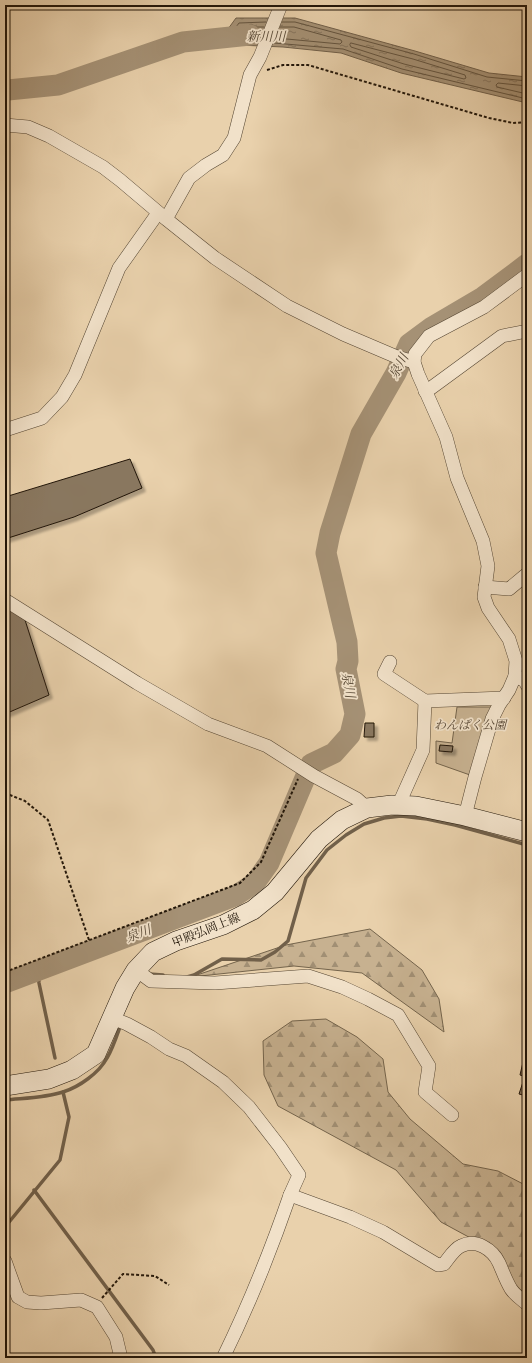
<svg xmlns="http://www.w3.org/2000/svg" width="532" height="1363" viewBox="0 0 532 1363" font-family="'Libre Bodoni','Noto Serif JP',serif">
<style>
.green{fill:#c7b190;stroke:#74644c}
.forest{fill:url(#forest-firs);stroke:#74644c}
.water{fill:url(#water-ripples);stroke:#71604a}
.lines{fill:none;stroke-linecap:round;stroke-linejoin:round}
.shore{stroke:#64543f;stroke-width:1}
.stream{stroke:#71604a;stroke-width:3.5}
.river{stroke:#a59175;stroke-width:21}
.building{fill:#89775e;stroke:#221609;filter:url(#shadow)}
.minor-casing{stroke:#544532;stroke-width:14}
.secondary-casing{stroke:#221609;stroke-width:20}
.path{stroke:#221609;stroke-width:2;stroke-dasharray:3 2;stroke-linecap:butt}
.minor{stroke:#f1e1c9;stroke-width:13}
.secondary{stroke:#f1e1c9;stroke-width:19}
.labels{text-anchor:middle;stroke-width:3.5;stroke-linejoin:round;paint-order:stroke}
.park-label{font-size:12px;font-style:italic;fill:#544432;stroke:#f1e1c9}
.street-label{font-size:12px;fill:#221609;stroke:#f1e1c9}
.water-label{font-size:13px;font-style:italic;fill:#564734;stroke:#f1e1c9}
</style>
<defs>
<pattern id="forest-firs" width="22" height="20" patternUnits="userSpaceOnUse"><rect width="22" height="20" fill="#c7b190"/><path d="M5 1l3.5 6h-7zM16 11l3.5 6h-7z" fill="#a18f74"/></pattern>
<pattern id="water-ripples" width="26" height="14" patternUnits="userSpaceOnUse"><rect width="26" height="14" fill="#a59175"/><path d="M2 4q2-2 4 0t4 0M15 11q2-2 4 0t4 0" fill="none" stroke="#86755e"/></pattern>
<filter id="shadow"><feDropShadow dx="3.5" dy="3.5" stdDeviation="1" flood-color="#0004"/></filter>
</defs>
<rect width="100%" height="100%" fill="#e9d1ac"/>
<filter id="stains"><feTurbulence type="fractalNoise" baseFrequency=".005" numOctaves="4"/><feColorMatrix values="0 0 0 0 .2 0 0 0 0 .09 0 0 0 0 .02 0 0 0 .5 -.17"/></filter>
<radialGradient id="worn" r=".72"><stop offset=".6" stop-color="#630" stop-opacity="0"/><stop offset="1" stop-color="#630" stop-opacity=".3"/></radialGradient>
<polygon class="green" points="457,707 492,707 470,775 436,763 436,741 452,743"/>
<g class="forest">
<polygon points="370,929 422,970 439,999 444,1032 362,973 294,966 191,977 286,945"/>
<polygon points="326,1019 357,1037 383,1059 388,1092 410,1119 463,1164 498,1171 527,1186 527,1296 514,1285 500,1254 441,1222 396,1170 278,1106 264,1075 263,1041 292,1021"/>
</g>
<polygon class="water" points="236,18 295,18 415,51 489,73 527,77 527,103 401,73 341,53 283,47 217,44"/>
<g class="lines">
<g class="shore">
<polyline points="282,22 295,22 414,54 487,77 527,81"/>
<polyline points="260,37 238,36 236,34 241,27 264,27"/>
<polyline points="276,38 340,44 342,42 341,40 294,27 280,27"/>
<polyline points="258,42 228,41 227,39 239,23 266,22"/>
<polyline points="274,43 343,49 402,69 527,99"/>
<polygon points="351,43 413,59 465,75 466,78 464,79 404,64 351,47 350,45"/>
<polyline points="527,86 498,83 496,85 497,87 527,94"/>
</g>
<g class="stream">
<polyline points="38,971 39,983 55,1058"/>
<polyline points="149,974 163,975"/>
<polyline points="187,977 194,975 222,959 261,960 275,952 288,941 306,878 327,850 346,835 364,824 384,818 401,816 427,819 455,825 527,845"/>
<path d="M5,1100C24,1098 45,1098 63,1092C79,1087 99,1073 107,1058C113,1048 117,1035 121,1024"/>
<polyline points="34,1190 153,1350 156,1358"/>
<polyline points="5,1227 60,1160 69,1117 63,1092"/>
</g>
<g class="river">
<polyline points="5,89 8,90 58,85 183,42 250,35"/>
<polyline points="5,983 235,896 255,883 269,863 311,764 334,753 350,735 355,714 346,669 348,661 347,642 326,553 330,533 361,434 396,373 409,344 432,327 483,297 527,264"/>
</g>
</g>
<g class="building">
<polygon points="130,459 142,488 74,517 5,539 5,497"/>
<polygon points="5,607 25,620 49,695 5,714"/>
<polygon points="365,723 374,723 374,737 364,737"/>
<polygon points="440,745 453,746 452,752 439,751"/>
<polygon points="524,1058 527,1059 527,1077 520,1075"/>
<polygon points="523,1082 527,1083 527,1096 519,1094"/>
</g>
<g class="lines">
<g class="minor-casing">
<g id="minor">
<polyline points="281,5 260,57 250,75 234,138 223,155 206,165 189,178 166,219 215,258 287,306 343,334 397,357 414,362"/>
<polyline points="5,125 28,127 49,136 103,167 120,180 165,218"/>
<polyline points="425,391 431,388 502,336 527,331"/>
<polyline points="5,430 42,418 62,397 75,375 119,268 158,213"/>
<polyline points="485,587 509,589 527,574"/>
<polyline points="5,600 137,683 208,724 267,746 314,776 357,799 367,808"/>
<polyline points="390,662 384,674 425,701 504,698"/>
<polyline points="515,676 525,681 527,685"/>
<polyline points="398,806 423,750 425,701"/>
<polyline points="465,816 475,777 492,719 499,705 509,690 515,676 516,661 509,639 488,608 484,597 488,566 483,541 457,478 446,437 418,374 414,362 415,354 429,336 484,307 527,275"/>
<polyline points="136,970 151,981 215,983 308,976 342,987 368,999 398,1015 429,1066 425,1092 452,1115"/>
<path d="M112,1018L127,1024L151,1037L169,1049L186,1056L223,1082L249,1107L280,1147L299,1175L290,1195L350,1217L383,1232L438,1265L444,1264C449,1258 454,1249 461,1246C476,1238 493,1250 499,1263C503,1272 506,1281 511,1289C515,1295 521,1299 527,1304"/>
<polyline points="5,1261 18,1297 27,1302 41,1303 81,1300 97,1307 116,1337 121,1358"/>
<path d="M223,1358C249,1305 271,1250 290,1195"/>
</g>
</g>
<g class="secondary-casing">
<polyline id="secondary" points="5,1086 49,1079 72,1070 96,1054 125,988 136,970 153,952 176,941 223,925 253,910 275,892 319,839 342,820 367,808 392,805 416,806 465,816 527,832"/>
</g>
<g class="path">
<polyline points="267,70 283,65 308,65 489,118 513,123 527,122"/>
<polyline points="5,793 25,801 48,820 89,940"/>
<polyline points="5,972 240,883 261,862 298,779"/>
<polyline points="102,1298 123,1274 155,1276 169,1285"/>
</g>
<use href="#minor" class="minor"/>
<use href="#secondary" class="secondary"/>
</g>
<g class="labels">
<g class="park-label">
<text x="470" y="729">わんぱく公園</text>
</g>
<g class="street-label">
<text transform="translate(206 930) rotate(-22)" y="4">甲殿弘岡上線</text>
</g>
<g class="water-label">
<text x="266" y="41">新川川</text>
<text transform="translate(398 366) rotate(-62)" y="5">泉川</text>
<text transform="translate(349 685) rotate(80)" y="5">泉川</text>
<text transform="translate(138 933) rotate(-21)" y="5">泉川</text>
</g>
</g>
<rect width="532" height="1363" fill="none" stroke="#e9d1ac" stroke-width="20"/>
<rect x="6" y="6" width="520" height="1351" fill="none" stroke="#221609" stroke-width="2"/>
<rect x="10" y="10" width="512" height="1343" fill="none" stroke="#221609"/>
<rect width="100%" height="100%" filter="url(#stains)"/>
<rect width="100%" height="100%" fill="url(#worn)"/>
</svg>
